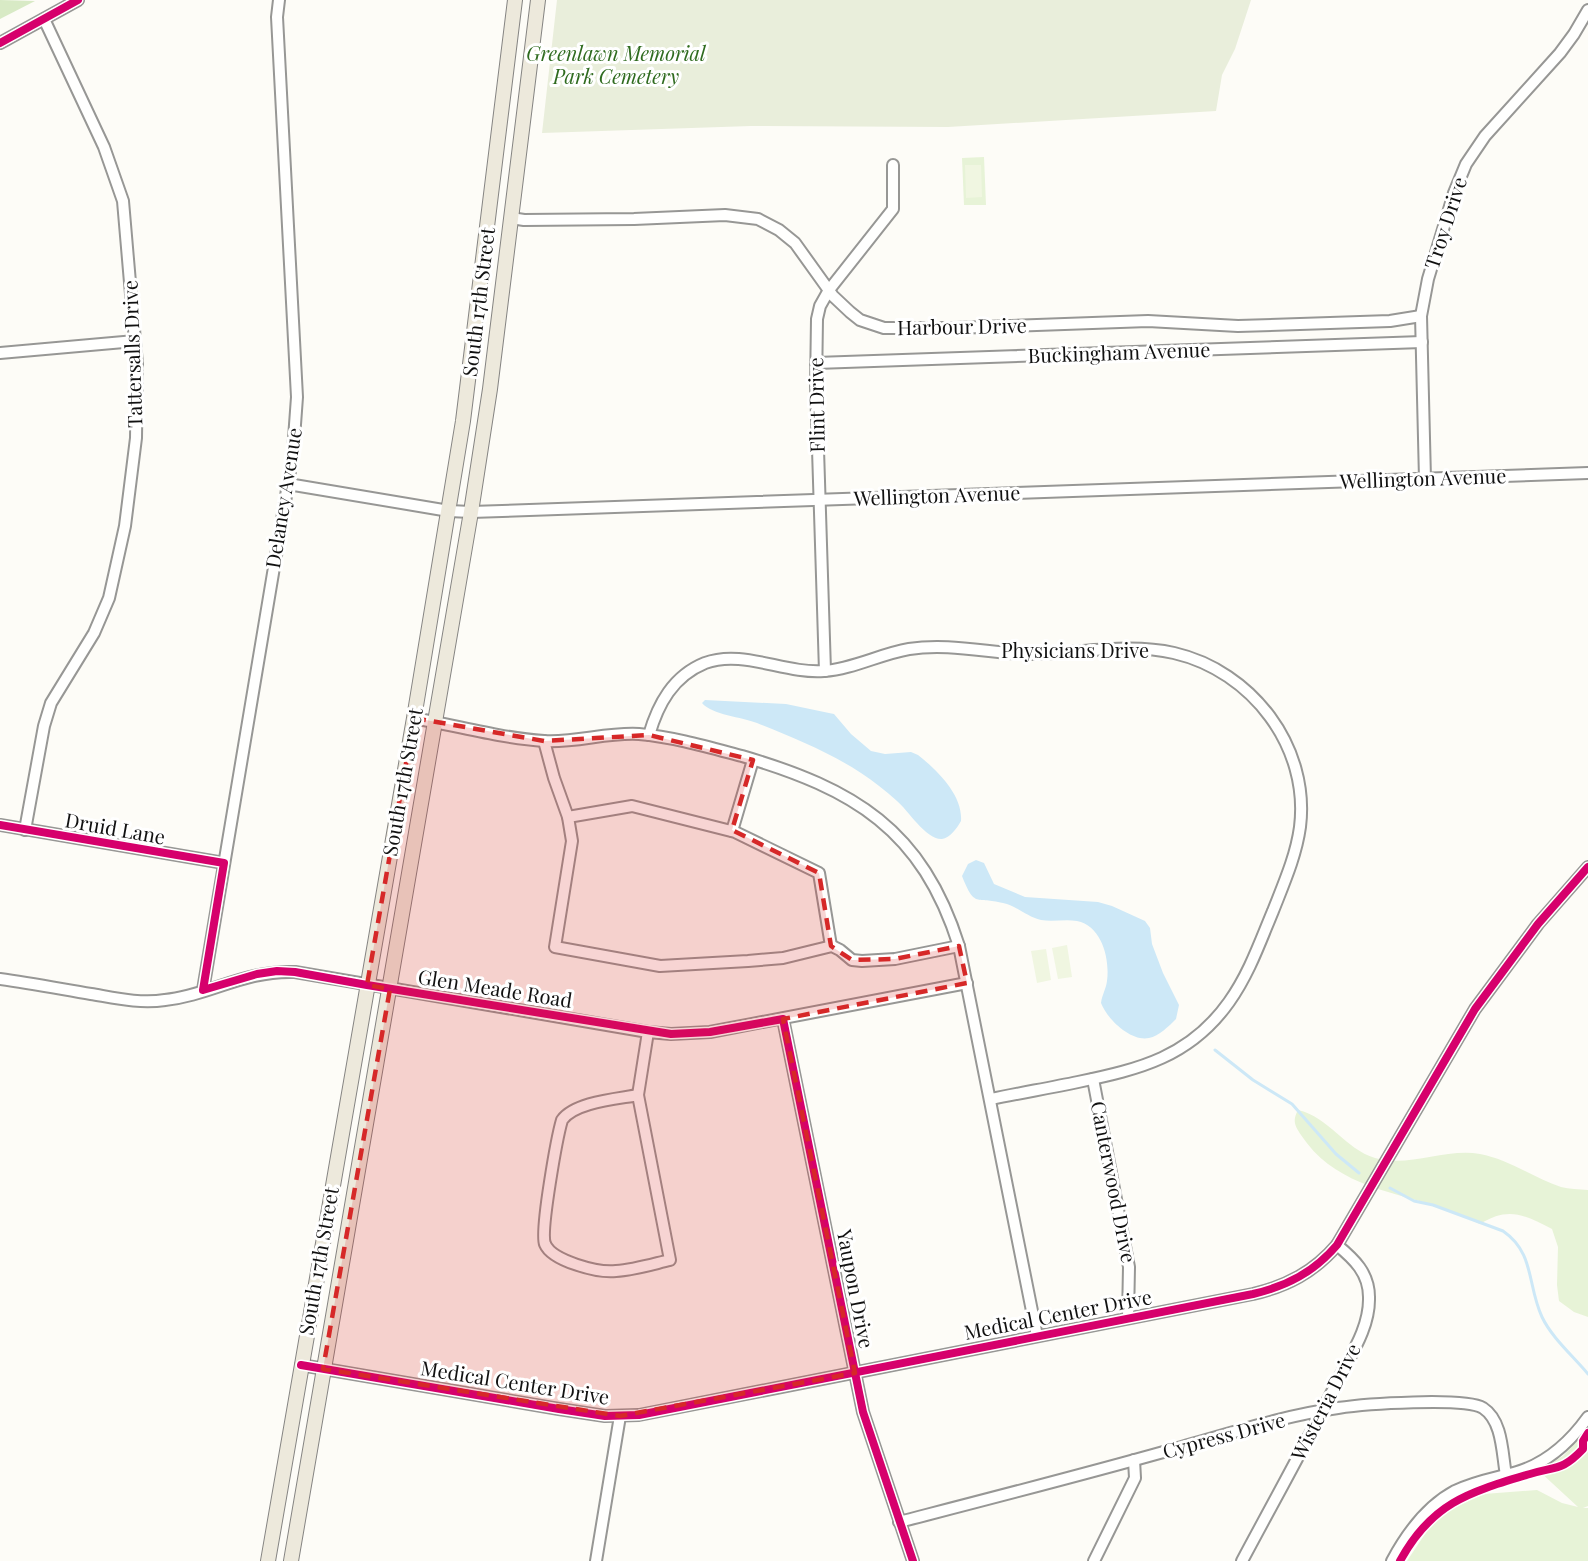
<svg xmlns="http://www.w3.org/2000/svg" width="1588" height="1561" viewBox="0 0 1588 1561" font-family="'Playfair Display',serif">
<style>
.green{fill:#e7f3d7}
.forest{fill:#d8eac5}
.cemetery{fill:#e9eedb}
.pitch{fill:#f0f6e1}
.water{fill:#cde8f7}
.lines{fill:none;stroke-linecap:round;stroke-linejoin:round}
.stream{stroke:#cde8f7;stroke-width:3}
.minor-casing{stroke:#979795;stroke-width:14}
.major-casing{stroke:#858482;stroke-width:16}
.minor{stroke:#fffffe;stroke-width:10}
.major{stroke:#ede9dc;stroke-width:14}
.cycleway-casing{stroke:#fff;stroke-width:11}
.cycleway{stroke:#d6006c;stroke-width:8}
.marked{fill:#d62828;fill-opacity:0.2;stroke:#d62828;stroke-width:4.5;stroke-dasharray:12 8;stroke-linejoin:round}
.labels{text-anchor:middle;stroke-width:6;stroke-linejoin:round;paint-order:stroke}
.park-label{font-size:20px;font-style:italic;fill:#2f6b1f;stroke:#fff}
.street-label{font-size:20px;fill:#111;stroke:#fff}
</style>
<rect width="100%" height="100%" fill="#fdfcf7"/>
<g class="green">
<polygon points="984,157 986,205 964,205 962,158"/>
<path d="M1298,1110C1329,1117 1345,1149 1375,1158C1409,1168 1445,1148 1480,1154C1508,1159 1534,1178 1561,1187C1569,1189 1579,1189 1588,1190V1317L1574,1312L1559,1301L1557,1285L1558,1247L1552,1229C1524,1215 1509,1206 1480,1224C1465,1217 1449,1210 1433,1205C1383,1190 1332,1182 1301,1135C1295,1126 1292,1121 1298,1110Z"/>
<polygon points="1588,1430 1588,1506 1583,1508 1588,1508 1588,1561 1407,1561 1435,1519 1454,1506 1484,1494 1537,1490 1562,1503 1578,1507 1539,1471 1563,1456"/>
</g>
<polygon class="forest" points="0,0 35,1 0,19"/>
<polygon class="cemetery" points="557,0 1251,0 1235,49 1222,75 1216,111 948,127 751,126 542,133"/>
<g class="pitch">
<polygon points="965,165 981,165 982,197 966,198"/>
<polygon points="1067,945 1072,977 1058,979 1052,948"/>
<polygon points="1046,949 1051,980 1037,983 1031,951"/>
</g>
<g class="water">
<path d="M705,700L786,704L829,713L834,714L851,734L871,751L885,754L911,752L918,755C937,770 963,795 961,821C957,828 950,838 942,839C926,840 908,810 897,801C886,791 873,781 861,773C829,752 792,737 757,723C742,717 712,715 702,703Z"/>
<path d="M976,860L984,863L994,884L1025,897L1098,902L1112,906L1145,921L1150,928L1152,944L1163,973L1179,1005L1176,1019C1169,1026 1159,1036 1149,1038C1131,1042 1107,1019 1101,1003C1102,995 1106,989 1107,981C1110,959 1102,926 1077,921C1065,919 1053,922 1041,920C1027,917 1017,906 1003,903C976,896 975,909 962,876L968,864Z"/>
</g>
<g class="lines">
<g class="stream">
<polyline points="1215,1050 1253,1080 1292,1104 1336,1154 1359,1173"/>
<path d="M1390,1188L1414,1201L1433,1205L1503,1231C1535,1253 1527,1285 1542,1317C1552,1338 1573,1356 1588,1374"/>
</g>
<g class="minor-casing">
<g id="minor">
<polyline points="0,43 78,0"/>
<polyline points="511,218 524,220 634,219 725,215 758,219 779,230 795,243 833,296 850,312 860,320 884,328 955,328 1148,321 1238,326 1390,321 1421,316"/>
<polyline points="0,353 135,341"/>
<polyline points="816,363 1422,342"/>
<polyline points="1425,479 1421,316 1428,279 1454,193 1466,164 1485,136 1560,53 1574,34 1588,10"/>
<polyline points="288,484 449,511 471,512 1588,473"/>
<polyline points="825,671 816,386 817,319 820,306 829,290 893,209 893,165"/>
<path d="M414,718C457,726 501,738 544,741C576,743 607,732 639,734C674,737 708,747 742,756C854,789 922,829 959,946L1037,1336"/>
<path d="M649,735C658,704 673,676 705,663C743,649 784,674 824,671C853,669 880,654 909,649C947,643 985,652 1023,654C1073,655 1125,642 1174,653C1252,671 1310,747 1300,827C1296,856 1284,883 1273,911C1260,942 1249,974 1229,1002C1190,1057 1140,1069 1078,1082C1049,1088 1020,1093 991,1099"/>
<polyline points="544,741 554,778 568,817 572,841 555,947 660,966 748,961 783,958 832,946 840,950 852,960 862,961 895,959 959,946"/>
<polyline points="568,817 632,806 735,832 819,873 831,946"/>
<polyline points="0,825 224,863"/>
<polyline points="25,830 44,726 51,703 94,633 109,598 125,526 136,438 137,364 123,201 104,147 44,19"/>
<polyline points="732,831 753,760"/>
<path d="M0,979C30,983 61,989 91,994C115,998 140,1004 165,1000C211,995 244,970 295,972L648,1032L671,1034L710,1032L967,983"/>
<polyline points="203,990 288,484 293,452 297,397 277,17 279,0"/>
<polyline points="783,1019 863,1412 913,1561"/>
<polyline points="1093,1079 1129,1267 1128,1318"/>
<path d="M638,1095C617,1099 575,1102 562,1120C557,1137 540,1231 545,1244C552,1261 598,1273 616,1271C634,1270 653,1264 670,1260L638,1095L648,1032"/>
<path d="M301,1365L559,1409L605,1416L639,1415L1253,1294C1287,1286 1314,1272 1337,1245L1475,1009L1538,924L1588,867"/>
<path d="M899,1522C988,1499 1078,1476 1167,1451C1223,1436 1280,1416 1338,1408C1364,1404 1464,1397 1483,1408C1503,1421 1502,1454 1506,1475"/>
<polyline points="596,1561 620,1416"/>
<polyline points="1094,1561 1135,1478 1134,1460"/>
<path d="M1242,1561C1274,1501 1307,1442 1337,1382C1350,1356 1370,1328 1369,1297C1369,1273 1354,1259 1337,1245"/>
<path d="M1392,1561C1407,1533 1427,1506 1455,1491C1475,1481 1496,1478 1517,1472C1547,1463 1570,1442 1588,1417"/>
</g>
</g>
<g class="major-casing">
<g id="major">
<polyline points="268,1561 414,718 463,421 515,0"/>
<polyline points="291,1561 471,512 490,389 538,0"/>
</g>
</g>
<use href="#minor" class="minor"/>
<use href="#major" class="major"/>
<g class="cycleway-casing">
<g id="cycleway">
<polyline points="0,43 78,0"/>
<polyline points="0,825 224,863 203,990 257,974 277,971 295,972 367,985 671,1034 710,1032 783,1019 863,1412 913,1561"/>
<path d="M301,1365L559,1409L605,1416L639,1415L1253,1294C1287,1286 1314,1272 1337,1245L1475,1009L1538,924L1588,867"/>
<path d="M1400,1561C1432,1502 1470,1492 1530,1474C1557,1466 1562,1471 1583,1449V1441L1588,1433"/>
</g>
</g>
<use href="#cycleway" class="cycleway"/>
</g>
<path class="marked" d="M414,718L544,741L649,735L753,760L732,830L819,873L831,946L852,960L895,959L959,946L967,983L783,1019L855,1373L620,1416L323,1369L390,989L367,985Z"/>
<g class="labels">
<g class="park-label">
<text x="616" y="61">Greenlawn Memorial<tspan x="616" dy="23">Park Cemetery</tspan></text>
</g>
<g class="street-label">
<text transform="translate(1446 223) rotate(-72)" y="7">Troy Drive</text>
<text transform="translate(479 302) rotate(-83)" y="7">South 17th Street</text>
<text transform="translate(962 327) rotate(-1)" y="7">Harbour Drive</text>
<text transform="translate(1119 353) rotate(-2)" y="7">Buckingham Avenue</text>
<text transform="translate(133 354) rotate(-92)" y="7">Tattersalls Drive</text>
<text transform="translate(817 405) rotate(-91)" y="7">Flint Drive</text>
<text transform="translate(1423 479) rotate(-2)" y="7">Wellington Avenue</text>
<text transform="translate(937 496) rotate(-2)" y="7">Wellington Avenue</text>
<text transform="translate(284 498) rotate(-81)" y="7">Delaney Avenue</text>
<text x="1075" y="658">Physicians Drive</text>
<text transform="translate(403 782) rotate(-80)" y="7">South 17th Street</text>
<text transform="translate(115 829) rotate(10)" y="7">Druid Lane</text>
<text transform="translate(495 989) rotate(9)" y="7">Glen Meade Road</text>
<text transform="translate(1113 1182) rotate(79)" y="7">Canterwood Drive</text>
<text transform="translate(319 1261) rotate(-80)" y="7">South 17th Street</text>
<text transform="translate(855 1289) rotate(79)" y="7">Yaupon Drive</text>
<text transform="translate(1058 1315) rotate(-11)" y="7">Medical Center Drive</text>
<text transform="translate(515 1383) rotate(9)" y="7">Medical Center Drive</text>
<text transform="translate(1326 1402) rotate(-63)" y="7">Wisteria Drive</text>
<text transform="translate(1224 1436) rotate(-15)" y="7">Cypress Drive</text>
</g>
</g>
</svg>
